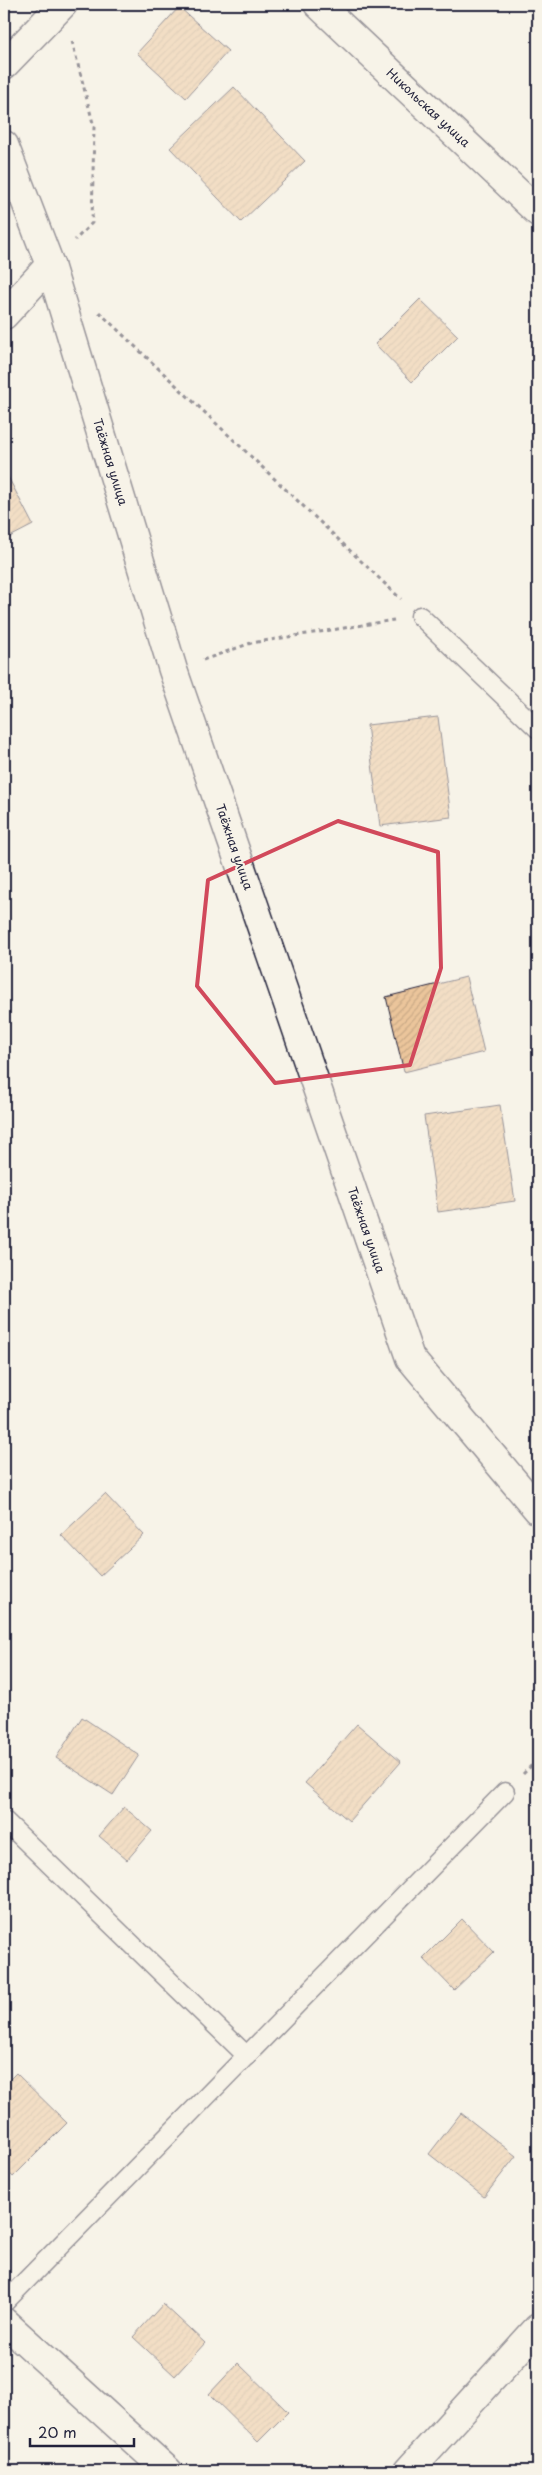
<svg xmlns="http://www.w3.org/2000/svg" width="542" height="2475" viewBox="0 0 542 2475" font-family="'Playpen Sans',sans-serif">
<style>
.building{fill:url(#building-hatch);stroke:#22223b}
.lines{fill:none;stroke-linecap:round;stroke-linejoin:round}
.service-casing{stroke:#22223b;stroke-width:21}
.minor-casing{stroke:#22223b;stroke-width:31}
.path{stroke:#22223b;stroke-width:3;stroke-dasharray:4 4;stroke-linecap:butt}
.service{stroke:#f7f3e8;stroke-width:18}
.minor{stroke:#f7f3e8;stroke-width:28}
.marked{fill:none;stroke:#d1495b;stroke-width:4;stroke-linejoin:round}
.labels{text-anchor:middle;stroke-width:4;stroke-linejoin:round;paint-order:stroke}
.street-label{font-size:12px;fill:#22223b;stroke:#f7f3e8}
</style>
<defs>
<pattern id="building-hatch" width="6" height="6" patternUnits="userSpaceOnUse" patternTransform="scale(1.25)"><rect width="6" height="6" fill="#ebc59b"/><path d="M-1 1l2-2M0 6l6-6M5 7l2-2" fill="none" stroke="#c9a986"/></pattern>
</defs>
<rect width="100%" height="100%" fill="#f7f3e8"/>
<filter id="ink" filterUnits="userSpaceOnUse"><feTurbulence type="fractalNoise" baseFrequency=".02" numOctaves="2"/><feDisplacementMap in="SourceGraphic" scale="10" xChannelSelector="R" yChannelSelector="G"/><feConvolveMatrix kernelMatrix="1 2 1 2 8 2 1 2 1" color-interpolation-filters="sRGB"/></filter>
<g filter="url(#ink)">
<g class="building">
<polygon points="179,7 228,51 186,98 137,53"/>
<polygon points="234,87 305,161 241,222 170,148"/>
<polygon points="420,299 458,336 412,382 375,344"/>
<polygon points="4,469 33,525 4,540"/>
<polygon points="438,717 451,817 380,826 367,725"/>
<polygon points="466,977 484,1052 404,1072 386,997"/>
<polygon points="500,1105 515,1201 438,1212 424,1116"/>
<polygon points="105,1494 144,1535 100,1576 61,1535"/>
<polygon points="82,1717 139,1755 113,1795 56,1758"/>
<polygon points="357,1724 401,1762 349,1821 305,1783"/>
<polygon points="124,1807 152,1831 127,1860 99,1836"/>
<polygon points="462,1919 494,1952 454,1990 423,1958"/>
<polygon points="16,2073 67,2123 13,2177 4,2167 4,2085"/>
<polygon points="461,2113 516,2156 484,2197 429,2154"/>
<polygon points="163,2304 205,2343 175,2376 133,2337"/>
<polygon points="238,2363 288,2412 258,2442 209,2394"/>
</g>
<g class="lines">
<g class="service-casing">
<g id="service">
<polyline points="420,616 538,729"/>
<polyline points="4,1820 247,2056"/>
<polyline points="4,2303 505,1792"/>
</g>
</g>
<g class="minor-casing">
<g id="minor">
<polyline points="318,4 538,212"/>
<polyline points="4,65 63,4"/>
<polyline points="4,145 50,265 173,670 410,1358 538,1510"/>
<polyline points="4,315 50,265"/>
<polyline points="4,2322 168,2471"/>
<polyline points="408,2471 538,2328"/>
</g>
</g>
<g class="path">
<polyline points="72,41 94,127 92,223 75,240"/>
<polyline points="99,312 401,599"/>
<polyline points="203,660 251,643 394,620"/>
<polyline points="523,1774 538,1759"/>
</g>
<use href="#service" class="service"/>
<use href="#minor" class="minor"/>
</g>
</g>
<path d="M0 0H542V2475H0ZM338,821L438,852L441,968L410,1065L275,1083L197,986L208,880Z" fill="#f7f3e8" fill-opacity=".55" fill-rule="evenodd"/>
<path class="marked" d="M338,821L438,852L441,968L410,1065L275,1083L197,986L208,880Z"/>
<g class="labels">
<g class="street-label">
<text transform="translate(428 108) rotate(43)" y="4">Никольская улица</text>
<text transform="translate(110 462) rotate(73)" y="4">Таёжная улица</text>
<text transform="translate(234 847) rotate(71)" y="4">Таёжная улица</text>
<text transform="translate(366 1230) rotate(71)" y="4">Таёжная улица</text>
</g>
</g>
<rect width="542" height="2475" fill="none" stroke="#f7f3e8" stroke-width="20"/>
<rect x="10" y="10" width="522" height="2455" fill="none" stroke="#22223b" stroke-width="2" filter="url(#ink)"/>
<path d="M30 2438v8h104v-8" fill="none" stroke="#22223b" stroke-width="2.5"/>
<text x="38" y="2438" font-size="15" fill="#22223b" stroke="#f7f3e8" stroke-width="4" paint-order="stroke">20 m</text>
</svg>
